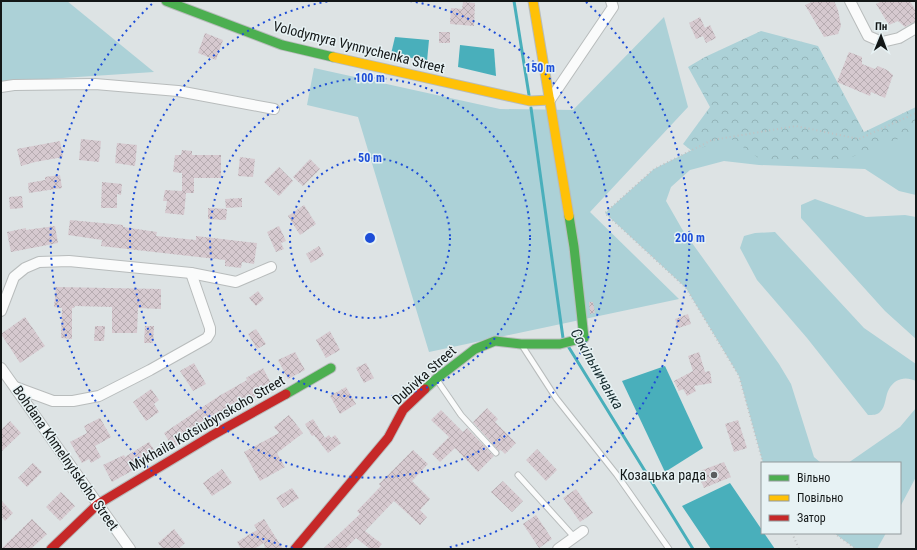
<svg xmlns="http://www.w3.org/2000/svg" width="917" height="550" viewBox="0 0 917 550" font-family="'Roboto Condensed',sans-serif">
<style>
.grass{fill:#acd1d7}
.forest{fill:url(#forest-crowns)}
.water{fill:#49afbb}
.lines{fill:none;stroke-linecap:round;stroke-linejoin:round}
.stream{stroke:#49afbb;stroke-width:3}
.building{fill:url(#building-cross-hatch)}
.lane-casing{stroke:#b8bcbc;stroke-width:7}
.street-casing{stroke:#b8bcbc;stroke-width:12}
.fast-casing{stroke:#b8bcbc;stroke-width:11}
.slow-casing{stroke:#b8bcbc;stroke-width:11}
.jam-casing{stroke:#b8bcbc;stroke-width:11}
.path{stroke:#c1c3c4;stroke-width:2;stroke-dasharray:1 3;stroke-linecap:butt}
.lane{stroke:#fafbfb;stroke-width:5}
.street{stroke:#fafbfb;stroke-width:10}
.fast{stroke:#4caf50;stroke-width:9}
.slow{stroke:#ffc107;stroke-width:9}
.jam{stroke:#c62828;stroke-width:9}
.ring{fill:none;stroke:#1d4ed8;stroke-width:2;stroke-dasharray:2 4}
.poi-dot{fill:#5a5e5f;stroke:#e7f2f4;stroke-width:1.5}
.labels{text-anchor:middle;stroke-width:3;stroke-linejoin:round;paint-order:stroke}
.street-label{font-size:14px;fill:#131717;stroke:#e7f2f4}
.poi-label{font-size:14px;fill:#131717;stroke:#e7f2f4;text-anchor:end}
.water-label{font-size:15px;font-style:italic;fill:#182d30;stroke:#e7f2f4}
.centre{fill:#1d4ed8;stroke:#e7f2f4;stroke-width:2}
.ring-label{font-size:12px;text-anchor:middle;font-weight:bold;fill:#1d4ed8;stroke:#e7f2f4;stroke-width:3;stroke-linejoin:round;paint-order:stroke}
</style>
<defs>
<pattern id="forest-crowns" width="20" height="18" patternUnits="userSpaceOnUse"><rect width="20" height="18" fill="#acd1d7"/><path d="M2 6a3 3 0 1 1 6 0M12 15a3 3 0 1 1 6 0" fill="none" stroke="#93b3b8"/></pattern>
<pattern id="building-cross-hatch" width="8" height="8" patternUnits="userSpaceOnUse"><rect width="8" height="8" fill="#d6c9cf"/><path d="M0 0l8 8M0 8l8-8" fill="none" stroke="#b7acb1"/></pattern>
</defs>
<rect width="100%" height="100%" fill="#dde3e4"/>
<g class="grass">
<polygon points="1,1 67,1 154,72 1,82"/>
<polygon points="664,17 688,107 590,212 679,299 429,352 358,117 307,105 314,68 500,109 573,110"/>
<polygon points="916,113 916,195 899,191 865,169 759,165 724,161 690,170 671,187 666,201 682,229 779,364 791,384 814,457 821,463 763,463 739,376 686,288 605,213 654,169 712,140 796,126 859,139"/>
<polygon points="815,199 866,217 905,215 916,217 916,339 885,311 801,218 801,205"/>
<path d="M775,232L864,328L916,364V381C906,376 895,378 889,389C885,396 886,407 880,412C877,415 873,415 868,415L807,338L757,280L740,248L744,236L755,233Z"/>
<polygon points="916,408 916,477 900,507 900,463 848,463 900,427"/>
<polygon points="834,533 886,533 877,549 856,549"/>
</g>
<polygon class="forest" points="761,31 818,46 864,132 916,107 916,132 844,160 760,159 730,138 692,151 683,144 710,107 688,67 705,57"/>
<g class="water">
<polygon points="395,37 429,40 427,61 391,54"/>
<polygon points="460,45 494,49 496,76 458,67"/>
<polygon points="665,366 703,448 665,472 622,381"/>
<polygon points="730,483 762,530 762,533 764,533 775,549 711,549 682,506"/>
</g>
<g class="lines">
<g class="stream">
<polyline points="514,1 529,95"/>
<polyline points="531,108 563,338"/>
<polyline points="568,346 693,549"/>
</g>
</g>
<g class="building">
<polygon points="814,1 834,1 838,10 841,26 838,34 824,37 805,5"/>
<polygon points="882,1 910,1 916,11 916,21 905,27 898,21 889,25 876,4"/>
<polygon points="463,2 475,3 474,26 450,24 451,8 462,9"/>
<polygon points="700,17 705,28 710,25 716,38 706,43 703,36 696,39 689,23"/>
<rect x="439" y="32" width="11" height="11"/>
<polygon points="205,33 223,40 216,60 198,53"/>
<polygon points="849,52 862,57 862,64 875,69 878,66 887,70 893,75 885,98 871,92 870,96 837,82"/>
<polygon points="81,139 101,141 99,162 79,160"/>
<polygon points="60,141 63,157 35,162 21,166 17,149"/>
<polygon points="117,143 137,145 135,166 115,163"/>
<polygon points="182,150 192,151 192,155 221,155 221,178 194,178 194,193 186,193 184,215 165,213 167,201 163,201 165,190 182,191 182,173 173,172 175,155 181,155"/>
<polygon points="240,157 255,159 253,177 238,176"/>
<polygon points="310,159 320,169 303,186 293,177"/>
<polygon points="279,167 293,181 279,196 264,182"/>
<polygon points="60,175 62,188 29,193 28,183 45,180 45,177"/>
<polygon points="102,182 122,184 121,195 117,194 117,208 101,208"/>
<polygon points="22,196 23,208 10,209 9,197"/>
<polygon points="242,198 242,207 226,208 225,199"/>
<polygon points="304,205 316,224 300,235 288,216"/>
<polygon points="208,208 227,209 226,220 208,219"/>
<polygon points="70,220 123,225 123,227 157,232 156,236 196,240 196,236 257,243 254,264 242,262 241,268 225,266 225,260 101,246 102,240 68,235"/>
<polygon points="55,226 58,243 11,252 7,232 26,228 26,230"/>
<polygon points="279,226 286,241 281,243 284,249 276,252 267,232"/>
<polygon points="319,246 324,255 311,263 306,254"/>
<polygon points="56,287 161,289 161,309 138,308 137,333 112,333 112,307 75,306 74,308 72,308 72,339 61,338 62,308 54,307"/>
<polygon points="258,291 264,299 256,306 249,298"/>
<polygon points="589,302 593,302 595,313 590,314"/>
<polygon points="688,314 691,324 678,328 675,319"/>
<polygon points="25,317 45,346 20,363 1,334"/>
<polygon points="95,326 105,326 104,341 94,341"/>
<polygon points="145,326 154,326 153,343 144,343"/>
<polygon points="256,329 266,344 257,349 248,334"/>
<polygon points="330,331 340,350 326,358 316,340"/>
<polygon points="295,352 305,370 288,379 278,360"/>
<polygon points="699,352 705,372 710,371 712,383 694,386 696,391 687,396 683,389 679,391 674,381 693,371 688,356"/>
<polygon points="194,363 206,384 193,391 180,371"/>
<polygon points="366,363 374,378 364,383 356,368"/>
<polygon points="263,368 273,387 246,402 247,403 229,413 173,448 164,433 219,396 247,380 246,378"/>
<polygon points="346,387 356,404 340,414 330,396"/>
<polygon points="151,389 159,400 154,404 159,412 146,421 133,402"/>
<polygon points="487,408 498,419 495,422 516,443 505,454 501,450 499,451 473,422"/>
<polygon points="441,410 463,432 467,428 494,456 478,472 455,448 440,462 432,454 449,437 431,420"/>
<polygon points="289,415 303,433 277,453 285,467 260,481 244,452 279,433 274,427"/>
<polygon points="100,418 111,437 95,446 101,457 91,463 89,459 82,463 70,442 87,433 84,426"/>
<polygon points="313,419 325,438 329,435 331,438 335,435 341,443 328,453 314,435 312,436 305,424"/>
<polygon points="738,420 747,448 734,452 725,424"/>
<polygon points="10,421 21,433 1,452 1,430"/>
<polygon points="149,442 158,456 112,482 103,465 124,455 125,457"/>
<polygon points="537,449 557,470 546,481 526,460"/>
<polygon points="413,450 428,464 412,481 430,499 420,510 427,517 420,525 394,501 365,531 382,544 378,549 370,549 356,538 345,549 323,549 360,514 357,511 381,486 379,484"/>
<polygon points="724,462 731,477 704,488 697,472"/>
<polygon points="33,463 42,472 27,487 18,478"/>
<polygon points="222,469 232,483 212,496 203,483"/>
<polygon points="503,481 523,501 512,512 491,492"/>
<polygon points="292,488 299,498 283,508 276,498"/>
<polygon points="576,489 593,513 580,522 563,498"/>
<polygon points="61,492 75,506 60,521 46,507"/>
<polygon points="1,500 13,513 5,521 1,516"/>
<polygon points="536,515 552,539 539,548 523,524"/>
<polygon points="32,519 47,534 31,549 1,549"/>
<polygon points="264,519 283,549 265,549 264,543 254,549 241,549 237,542 257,530 254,525"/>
<polygon points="174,529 185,543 178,549 163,549 158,543"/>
</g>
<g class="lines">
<g class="lane-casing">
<g id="lane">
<polyline points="523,347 556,398 617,475 669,549"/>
<polyline points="437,380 461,415 496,453"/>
<polyline points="518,475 575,538"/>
</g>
</g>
<g class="street-casing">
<g id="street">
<polyline points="850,1 868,36 882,42 899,38 916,28"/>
<polyline points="1,87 14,85 95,84 178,91 274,109"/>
<polyline points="550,100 613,7 611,1"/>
<polyline points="1,311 14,277 25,268 39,262 69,261 191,273 236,282 271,267"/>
<polyline points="1,368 130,549"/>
<polyline points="15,387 53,401 73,401 99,396 150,370 207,338 210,333 210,328 191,273"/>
<polyline points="558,549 583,531"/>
</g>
</g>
<g class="fast-casing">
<g id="fast">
<polyline points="166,1 282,45 333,57"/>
<polyline points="425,389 436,379 475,349 495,341 521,344 560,344 584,338 574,247 569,216"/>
<polyline points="286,394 331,368"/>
</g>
</g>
<g class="slow-casing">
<g id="slow">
<polyline points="533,1 569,216"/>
<polyline points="333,57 530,101 550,100"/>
</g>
</g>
<g class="jam-casing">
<g id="jam">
<polyline points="51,549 98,504 211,436 286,394"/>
<polyline points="295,549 388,438 403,410 425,389"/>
</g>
</g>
<g class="path">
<polyline points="763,463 739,376 686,288 605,213 654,169 712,140 796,126 859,139 916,113"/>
<polyline points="792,533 799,549"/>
<polyline points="834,533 856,549"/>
</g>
<use href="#lane" class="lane"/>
<use href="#street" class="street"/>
<use href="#fast" class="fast"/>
<use href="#slow" class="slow"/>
<use href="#jam" class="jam"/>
</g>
<g class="ring">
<circle cx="370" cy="238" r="80"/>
<circle cx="370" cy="238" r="160"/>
<path d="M410 1A240 240 0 1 1 330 1"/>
<path d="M293 548A320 320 0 0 1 154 2M586 2A320 320 0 0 1 447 548"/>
</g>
<circle class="poi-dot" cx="714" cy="475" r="4"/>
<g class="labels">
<g class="street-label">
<text transform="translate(359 47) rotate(14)" y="5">Volodymyra Vynnychenka Street</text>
<text transform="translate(424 375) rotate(-42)" y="5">Dubivka Street</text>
<text transform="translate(207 423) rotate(-30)" y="5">Mykhaila Kotsiubynskoho Street</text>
<text transform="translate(66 458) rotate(55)" y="5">Bohdana Khmelnytskoho Street</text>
</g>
<g class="poi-label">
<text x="706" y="480">Козацька рада</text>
</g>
<g class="water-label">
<text transform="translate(597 369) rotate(60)" y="5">Сокільничанка</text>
</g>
</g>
<circle cx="370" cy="238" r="6" class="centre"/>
<g class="ring-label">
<text x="540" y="72">150 m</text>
<text x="370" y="82">100 m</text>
<text x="370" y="162">50 m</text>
<text x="690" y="242">200 m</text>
</g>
<rect width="917" height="550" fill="none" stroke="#131717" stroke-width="4"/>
<rect x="761" y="462" width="140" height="72" fill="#e7f2f4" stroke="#929a9c"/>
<rect x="769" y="475" width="20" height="6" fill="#4caf50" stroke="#929a9c"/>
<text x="797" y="482" font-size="12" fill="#131717">Вільно</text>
<rect x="769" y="495" width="20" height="6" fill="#ffc107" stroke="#929a9c"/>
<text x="797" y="502" font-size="12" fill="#131717">Повільно</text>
<rect x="769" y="515" width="20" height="6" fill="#c62828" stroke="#929a9c"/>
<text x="797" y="522" font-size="12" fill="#131717">Затор</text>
<g transform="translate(881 36) rotate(1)" stroke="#e7f2f4" stroke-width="3" paint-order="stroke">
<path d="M0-3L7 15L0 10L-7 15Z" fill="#131717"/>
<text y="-6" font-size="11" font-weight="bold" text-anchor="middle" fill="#131717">Пн</text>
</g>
</svg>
